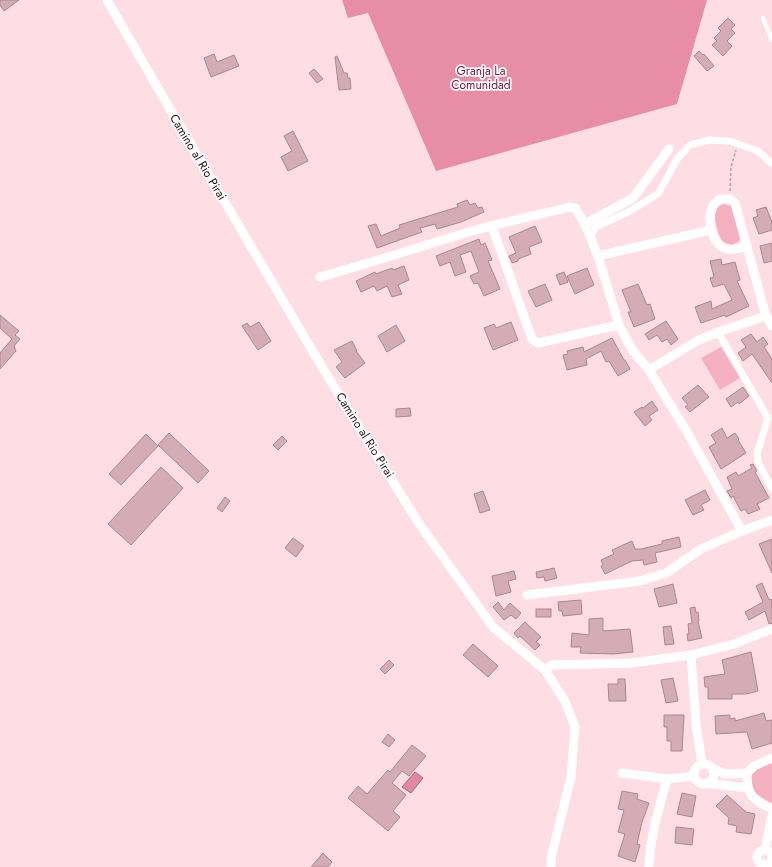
<svg xmlns="http://www.w3.org/2000/svg" width="772" height="867" viewBox="0 0 772 867" font-family="Jost,sans-serif">
<style>
.green{fill:#f6b1c1}
.forest{fill:#e78ea6}
.water{fill:#e189a0;stroke:#a86677}
.building{fill:#d4acb5;stroke:#ac868f}
.lines{fill:none;stroke-linecap:round;stroke-linejoin:round}
.path{stroke:#bca0a6;stroke-width:1.5;stroke-dasharray:3 2;stroke-linecap:butt}
.service{stroke:#fff;stroke-width:4.5}
.pedestrian{stroke:#fff;stroke-width:7}
.minor{stroke:#fff;stroke-width:9}
.labels{text-anchor:middle;stroke-width:3.5;stroke-linejoin:round;paint-order:stroke}
.park-label{font-size:12px;fill:#801840;stroke:#fff}
.street-label{font-size:12px;fill:#221418;stroke:#fff}
</style>
<rect width="100%" height="100%" fill="#fedde4"/>
<g class="green">
<path d="M723,204L731,206L741,235L739,241L732,245L723,243C718,233 708,209 723,204Z"/>
<polygon points="721,347 740,378 720,390 701,358"/>
<path d="M772,762V803C757,797 754,794 750,779C754,769 763,765 772,762Z"/>
</g>
<polygon class="forest" points="342,0 707,0 677,104 436,171 368,13 348,18"/>
<polygon class="water" points="415,772 423,778 411,793 402,787"/>
<g class="building">
<polygon points="0,0 19,0 4,11 0,5"/>
<polygon points="728,18 735,25 731,29 735,33 727,41 732,46 723,56 712,45 717,41 714,38 721,31 718,28"/>
<polygon points="699,51 703,55 704,54 714,66 707,71 694,56"/>
<polygon points="214,54 217,62 234,55 239,66 211,77 204,58"/>
<polygon points="337,56 344,73 347,73 348,78 350,78 351,89 339,90 335,57"/>
<polygon points="314,69 323,79 317,83 309,73"/>
<polygon points="293,131 308,161 288,171 281,157 292,151 284,136"/>
<polygon points="467,200 470,205 475,203 478,208 482,207 484,212 461,222 437,229 435,224 420,228 422,232 377,248 368,226 376,224 381,236 400,228 399,225 458,207 457,204"/>
<polygon points="766,207 772,222 772,230 759,234 753,218 758,216 756,210"/>
<polygon points="535,226 542,242 529,247 531,254 518,259 518,261 512,263 509,256 516,253 509,237"/>
<polygon points="479,239 481,245 485,243 492,260 488,261 500,289 484,296 478,283 474,284 470,276 479,272 471,251 460,255 466,272 455,276 450,262 440,266 436,256"/>
<polygon points="772,243 772,261 764,263 760,246"/>
<polygon points="721,259 722,265 735,262 740,280 737,281 749,306 726,317 725,315 701,323 695,307 711,301 712,309 732,300 724,284 713,287 710,278 714,277 710,261"/>
<polygon points="404,266 409,280 398,285 402,294 392,297 387,286 377,291 374,286 361,292 356,281 375,272 376,274 392,268 393,270"/>
<polygon points="587,268 594,285 575,294 567,276"/>
<polygon points="564,272 568,282 560,285 556,275"/>
<polygon points="545,284 552,300 536,307 528,291"/>
<polygon points="638,284 647,305 650,304 655,319 634,327 628,312 631,312 622,290"/>
<polygon points="0,315 19,331 15,335 20,339 14,346 16,351 0,369 0,353 12,339 0,328"/>
<polygon points="666,321 678,339 671,345 667,339 662,342 657,335 649,340 645,334"/>
<polygon points="259,322 271,341 258,350 242,326 247,323 250,327"/>
<polygon points="511,322 518,340 493,350 484,328 494,324 496,328"/>
<polygon points="396,325 405,341 387,352 378,336"/>
<polygon points="751,334 757,342 763,337 768,344 764,347 772,359 772,383 752,354 743,361 738,353 746,347 741,340"/>
<polygon points="612,338 624,360 625,360 630,369 618,376 609,361 606,362 601,351 586,359 587,365 567,370 563,355 568,354 567,351 583,347 584,352"/>
<polygon points="352,341 357,351 356,351 365,363 345,378 336,367 342,362 334,350"/>
<polygon points="698,385 709,397 690,412 685,407 688,405 682,398"/>
<polygon points="743,387 749,396 739,404 738,402 731,407 726,399"/>
<polygon points="652,401 658,410 649,416 652,420 645,426 634,412 642,407 643,408"/>
<polygon points="410,408 411,416 396,417 396,409"/>
<polygon points="722,428 727,438 735,433 739,439 738,440 746,453 721,469 709,447 716,443 711,435"/>
<polygon points="169,433 209,471 198,483 158,445"/>
<polygon points="146,434 158,446 121,485 109,474"/>
<polygon points="282,436 287,441 278,450 273,445"/>
<polygon points="753,464 757,471 755,472 769,498 757,504 760,509 748,514 745,509 741,511 733,496 731,498 727,491 732,489 727,477 736,472 738,476 752,468 750,465"/>
<polygon points="161,467 183,488 131,545 108,524"/>
<polygon points="705,490 710,500 701,505 704,510 693,515 685,500"/>
<polygon points="483,491 490,510 480,513 474,494"/>
<polygon points="225,497 230,501 222,512 217,508"/>
<polygon points="679,537 681,547 655,553 657,562 644,565 643,560 632,561 605,574 601,566 603,565 601,560 614,554 612,550 632,541 635,549 641,549 662,544 662,541"/>
<polygon points="293,538 304,546 296,557 285,548"/>
<polygon points="772,539 772,573 759,544"/>
<polygon points="554,568 557,578 545,581 544,577 537,578 536,572"/>
<polygon points="514,571 516,579 508,581 511,592 496,596 492,576"/>
<polygon points="762,583 769,600 772,599 772,623 769,624 765,611 749,620 745,612 763,602 756,586"/>
<polygon points="673,584 677,603 659,607 654,589"/>
<polygon points="581,600 582,614 563,616 562,611 559,611 558,602"/>
<polygon points="498,602 504,610 510,603 521,613 516,619 511,615 504,620 493,607"/>
<polygon points="695,607 696,613 698,612 699,621 698,621 702,638 688,641 687,634 689,634 688,624 692,623 690,608"/>
<rect x="536" y="609" width="15" height="8"/>
<polygon points="603,618 603,631 630,629 633,652 613,654 580,653 581,647 571,647 572,633 589,635 589,619"/>
<polygon points="525,622 541,637 536,642 540,645 535,650 520,636 518,638 514,633"/>
<polygon points="671,626 674,644 665,645 663,627"/>
<polygon points="473,644 498,666 488,677 463,655"/>
<polygon points="751,652 758,691 746,694 732,694 732,699 708,699 708,687 705,687 704,677 725,674 722,660"/>
<polygon points="389,660 394,665 385,674 380,669"/>
<polygon points="673,678 678,701 666,703 661,680"/>
<polygon points="618,679 625,679 626,701 609,701 608,684 618,684"/>
<polygon points="764,713 766,721 772,720 772,743 752,749 747,732 716,734 715,716 730,715 730,719 735,718 735,721"/>
<polygon points="664,715 684,715 682,751 671,751 671,741 667,741 667,727 664,727"/>
<polygon points="388,734 395,740 389,747 382,742"/>
<polygon points="412,745 426,756 409,776 402,771 392,783 406,795 393,811 400,817 388,831 348,798 358,786 367,794 388,770 390,772"/>
<polygon points="622,791 638,794 637,799 649,803 642,822 637,844 640,845 635,862 618,856 625,834 618,832 624,810 618,809"/>
<polygon points="682,793 696,796 692,817 677,814"/>
<polygon points="727,795 746,812 755,814 751,834 736,832 737,826 728,824 729,818 716,806"/>
<polygon points="676,827 694,829 692,845 675,843"/>
<polygon points="323,853 332,862 328,867 311,867"/>
</g>
<g class="lines">
<polyline class="path" points="730,191 731,167 736,150"/>
<polyline class="service" points="763,18 772,40"/>
<g class="pedestrian">
<polyline points="590,236 596,227 628,212 658,194 678,158 690,145 709,140 730,141 758,151 772,164"/>
<polyline points="718,332 768,418 757,454 758,462 772,489"/>
</g>
<g class="minor">
<polyline points="107,0 159,90 322,367 418,522 493,627 545,670 565,701 575,727 571,777 551,858 551,867"/>
<polyline points="585,224 633,198 669,149"/>
<polyline points="492,226 532,339 538,343 619,325"/>
<path d="M747,246C741,248 734,250 728,249C712,246 706,219 713,206C714,204 718,201 720,199H730L735,203L766,316L772,326"/>
<polyline points="598,256 711,230"/>
<path d="M320,277C371,263 422,246 472,231C505,222 538,215 570,207L575,208L585,224L598,256L619,325L633,351L649,370L686,430L742,531"/>
<polyline points="649,370 697,341 718,332 766,316"/>
<polyline points="527,595 640,581 666,573 701,549 742,531 772,520"/>
<polyline points="691,655 696,724 702,764"/>
<polyline points="545,670 552,665 631,663 691,655 734,644 772,629"/>
<circle cx="704" cy="774" r="10"/>
<polyline points="712,768 725,774 747,773 754,766 772,758"/>
<polyline points="622,773 667,779 694,776"/>
<path d="M747,773C747,797 752,798 772,809"/>
<polyline points="706,783 747,788"/>
<polyline points="772,816 766,845 766,850 770,852 772,856"/>
<path d="M766,850C752,851 755,867 769,864L772,859"/>
<path d="M649,867C650,837 659,808 667,779"/>
</g>
</g>
<g class="labels">
<g class="park-label">
<text x="481" y="75">Granja La<tspan x="481" dy="14">Comunidad</tspan></text>
</g>
<g class="street-label">
<text transform="translate(198 157) rotate(59)" y="4">Camino al Rio Pirai</text>
<text transform="translate(365 435) rotate(58)" y="4">Camino al Rio Pirai</text>
</g>
</g>
</svg>
